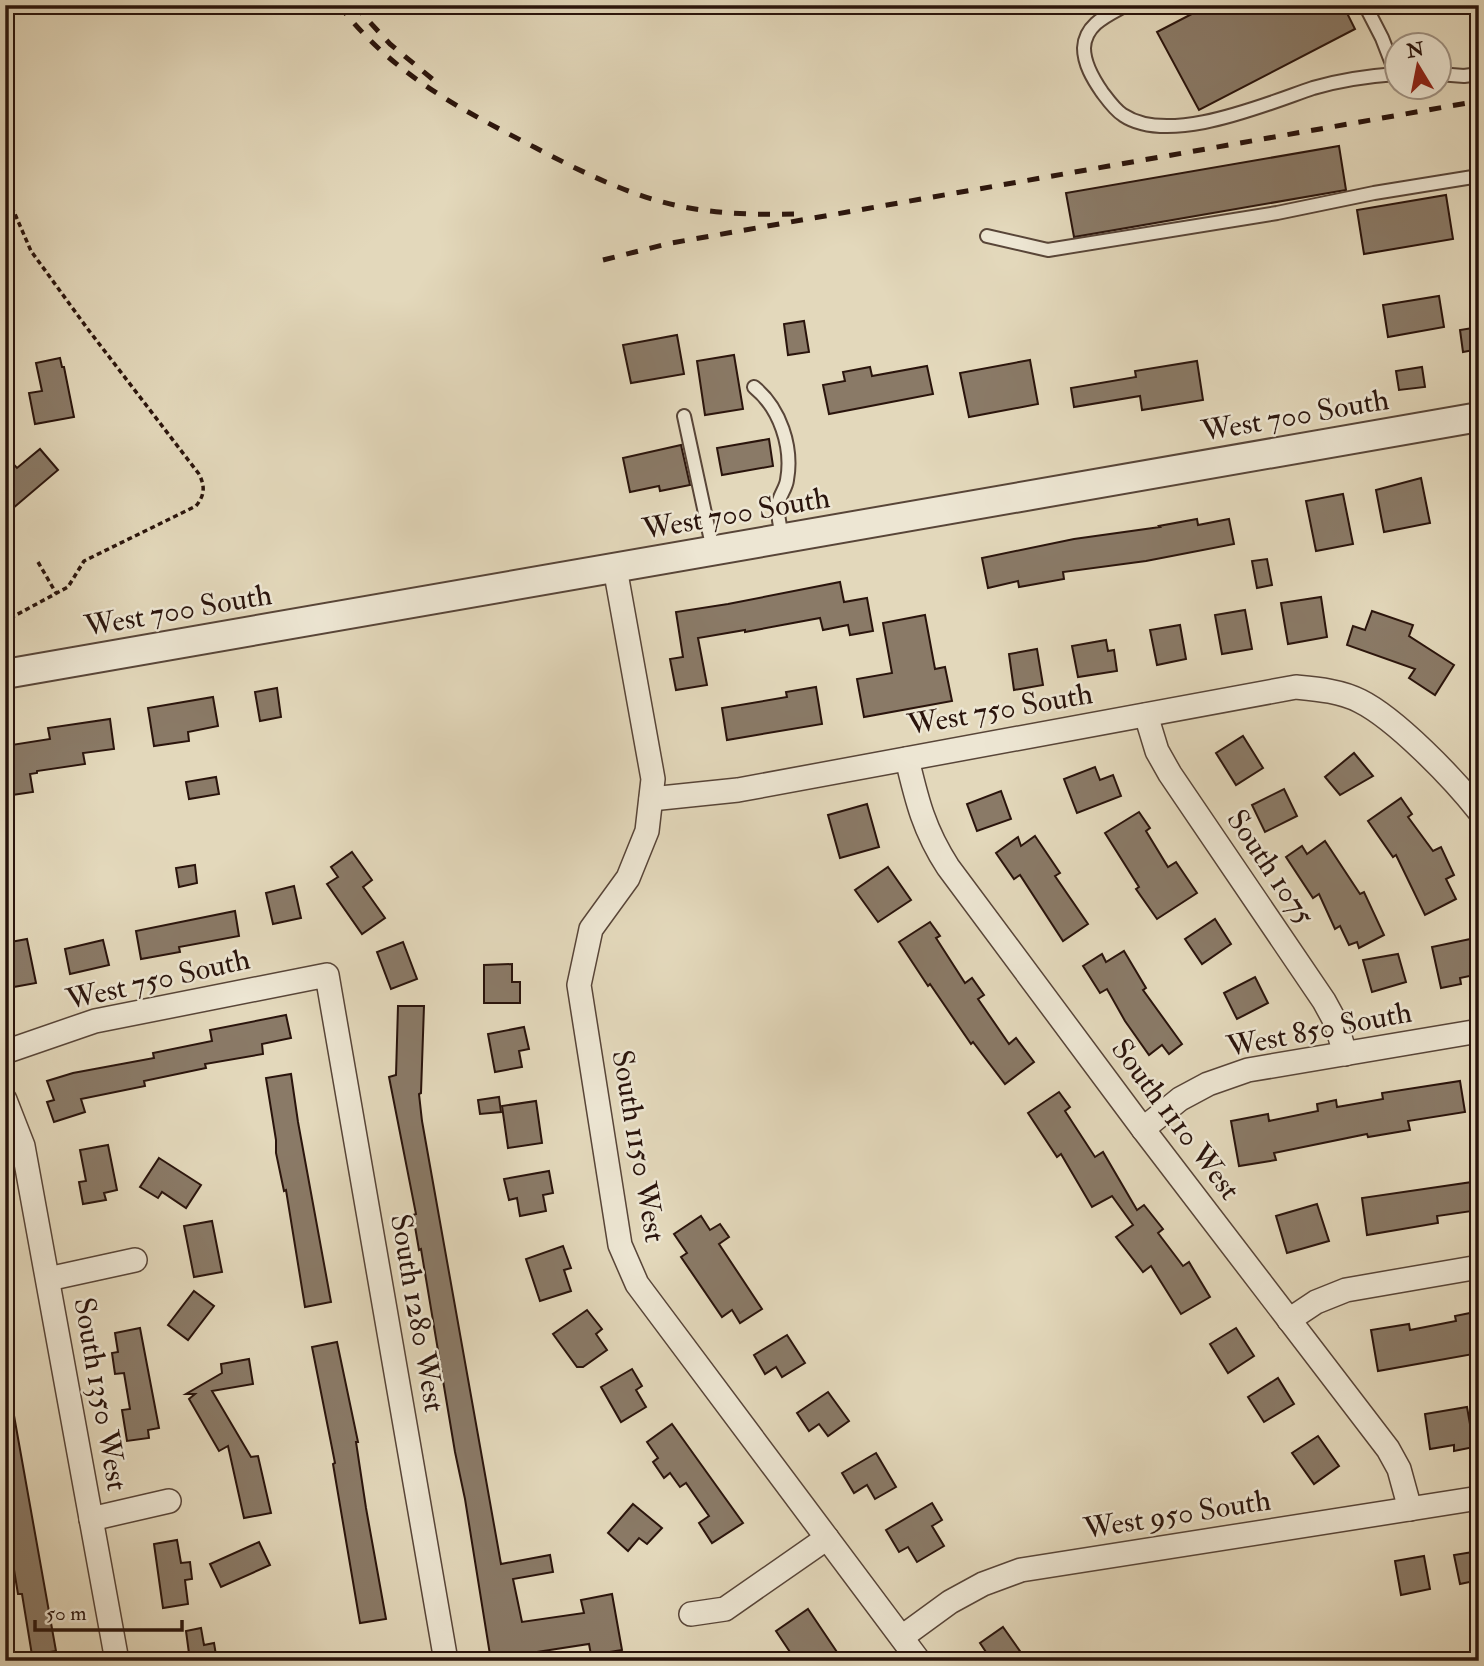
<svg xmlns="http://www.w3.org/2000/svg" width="1484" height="1666" viewBox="0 0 1484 1666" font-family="'IM FELL Double Pica',serif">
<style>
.building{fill:#8a7a67;stroke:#2a140c;stroke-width:2}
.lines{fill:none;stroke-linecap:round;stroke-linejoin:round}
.service-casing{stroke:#584538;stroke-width:16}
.minor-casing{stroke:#584538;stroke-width:26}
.tertiary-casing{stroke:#584538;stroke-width:32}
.path{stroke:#2a140c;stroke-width:3.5;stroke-dasharray:5 3.5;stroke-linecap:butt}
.service{stroke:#ede6d3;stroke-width:12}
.minor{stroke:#ede6d3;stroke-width:23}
.tertiary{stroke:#ede6d3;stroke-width:28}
.rail{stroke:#2a140c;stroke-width:5;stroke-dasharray:12 12;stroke-linecap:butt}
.labels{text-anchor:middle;stroke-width:5;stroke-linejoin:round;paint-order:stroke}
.street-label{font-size:30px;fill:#2a140c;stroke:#ede6d3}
</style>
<rect width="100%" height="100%" fill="#e3d8bb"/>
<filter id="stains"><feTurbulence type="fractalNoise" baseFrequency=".00286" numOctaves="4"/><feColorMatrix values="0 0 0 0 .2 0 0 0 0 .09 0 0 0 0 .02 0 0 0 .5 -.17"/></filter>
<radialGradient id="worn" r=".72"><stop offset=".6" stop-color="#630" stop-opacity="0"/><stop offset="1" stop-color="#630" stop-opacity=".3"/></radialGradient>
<g class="building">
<polygon points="1209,5 1343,5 1355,29 1199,110 1157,32"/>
<polygon points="1339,146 1346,190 1074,237 1066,193"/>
<polygon points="1446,195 1453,239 1364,254 1357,210"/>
<polygon points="1439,296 1444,327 1388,337 1383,305"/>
<polygon points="804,321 809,352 788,355 784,324"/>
<polygon points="1479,327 1479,349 1463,352 1460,330"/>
<polygon points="677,335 684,374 631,383 623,345"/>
<polygon points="734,355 743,409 705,415 697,361"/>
<polygon points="60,358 62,367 64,367 74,417 35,424 29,393 42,391 36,363"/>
<polygon points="1030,360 1038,404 969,417 960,373"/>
<polygon points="1197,361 1203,400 1142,410 1140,396 1074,407 1071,388 1136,377 1135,371"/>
<polygon points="927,366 933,394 829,414 823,385 845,381 843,372 870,367 872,376"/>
<polygon points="1422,367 1425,387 1399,390 1396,371"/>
<polygon points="769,439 773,466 722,475 717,448"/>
<polygon points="681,445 690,485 660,491 659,486 630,492 623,458"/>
<polygon points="40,449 58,470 12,509 5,501 5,455 17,468"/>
<polygon points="1421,478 1430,523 1384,532 1376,490"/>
<polygon points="1343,494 1353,544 1316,551 1306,501"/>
<polygon points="1197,519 1198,525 1229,519 1234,544 1146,561 1063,572 1064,579 1019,587 1018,581 988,588 982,558 1074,539 1160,527 1159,526"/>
<polygon points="1267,559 1272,585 1257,588 1252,561"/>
<polygon points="840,582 844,602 867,598 873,631 850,635 848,625 823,630 820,618 745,632 745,630 698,638 707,685 676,690 670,659 683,657 676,612 728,604"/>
<polygon points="1321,597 1327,637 1288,644 1281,603"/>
<polygon points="1245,610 1252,649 1222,654 1215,615"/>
<polygon points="1372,611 1413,625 1409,636 1454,665 1435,695 1409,678 1415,669 1347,645 1353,626 1365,630"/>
<polygon points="925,615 935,669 945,667 952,701 864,717 857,679 892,673 883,623"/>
<polygon points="1180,625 1186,659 1157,665 1150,630"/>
<polygon points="1106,640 1108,651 1114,650 1117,671 1078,677 1072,646"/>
<polygon points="1037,649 1043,685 1014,690 1009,654"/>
<polygon points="816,687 822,724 727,740 722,708 787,697 786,692"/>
<polygon points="277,688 281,717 260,721 255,692"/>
<polygon points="213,697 218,726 188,732 189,741 154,746 148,708"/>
<polygon points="110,719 114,749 83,753 85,764 37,771 37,773 30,774 33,792 5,796 5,746 50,739 48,728"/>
<polygon points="1243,736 1263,768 1236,785 1216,753"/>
<polygon points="1354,753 1373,776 1340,795 1325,777"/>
<polygon points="1095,767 1100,780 1113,775 1121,796 1077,813 1064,779"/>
<polygon points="216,777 219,794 189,799 186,782"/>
<polygon points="1284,789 1297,816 1265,832 1252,805"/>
<polygon points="1001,791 1011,819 977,831 967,804"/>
<polygon points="1401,798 1412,814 1408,817 1433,851 1441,847 1454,875 1446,879 1456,899 1425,915 1396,855 1393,857 1368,821"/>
<polygon points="867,804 879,847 840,858 828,815"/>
<polygon points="1139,812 1150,828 1146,831 1168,867 1176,862 1197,893 1157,919 1136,889 1139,887 1105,833"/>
<polygon points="1035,836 1060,873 1055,876 1088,924 1063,941 1020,875 1014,879 996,853 1018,837 1021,846"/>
<polygon points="1325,841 1360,894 1364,892 1384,935 1359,948 1357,942 1349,945 1340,926 1335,929 1319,894 1313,898 1286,857 1302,846 1307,854"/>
<polygon points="352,852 372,880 363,887 385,918 362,934 327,884 338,877 331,867"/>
<polygon points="195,865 197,883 179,887 176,868"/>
<polygon points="888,867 911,900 878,922 855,890"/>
<polygon points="294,886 301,918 273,924 266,893"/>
<polygon points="235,911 239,936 179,947 180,952 141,959 136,931"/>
<polygon points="1215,919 1231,944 1202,964 1185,939"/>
<polygon points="930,922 940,936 936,938 965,983 972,978 984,995 978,999 1009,1044 1016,1038 1034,1062 1005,1084 973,1042 971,1044 930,984 928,986 899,942"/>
<polygon points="1475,938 1479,974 1460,978 1461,984 1441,988 1432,947"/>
<polygon points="27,939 36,983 8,988 5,972 5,943"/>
<polygon points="103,940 109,965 70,974 65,949"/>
<polygon points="403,942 417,979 391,989 377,952"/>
<polygon points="1124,951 1146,988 1143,990 1182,1044 1169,1054 1162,1045 1149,1055 1125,1021 1107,989 1100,993 1083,966 1102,954 1106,962"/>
<polygon points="1398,954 1406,982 1372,992 1363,960"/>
<polygon points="512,964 512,982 520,982 520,1003 484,1003 484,965"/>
<polygon points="1255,977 1268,1003 1237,1019 1224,993"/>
<polygon points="398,1006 424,1006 421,1093 419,1094 422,1121 501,1564 550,1555 553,1572 513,1579 522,1622 584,1613 581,1600 612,1594 622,1650 591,1655 589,1644 517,1655 518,1661 491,1661 465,1499 455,1452 421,1249 419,1250 413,1215 416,1214 389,1077 396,1075"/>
<polygon points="286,1015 291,1038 262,1044 263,1054 205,1064 206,1068 144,1081 145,1086 81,1099 85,1112 54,1122 47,1102 54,1100 47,1081 73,1073 154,1058 153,1053 212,1041 210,1030"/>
<polygon points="524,1027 529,1049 519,1051 522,1067 495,1072 488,1034"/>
<polygon points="291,1074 298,1122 331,1302 305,1307 286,1190 284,1191 276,1153 276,1140 266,1078"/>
<polygon points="1460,1081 1465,1112 1408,1121 1410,1130 1368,1137 1367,1134 1274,1153 1276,1160 1239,1166 1231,1121 1268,1114 1269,1121 1318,1111 1317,1104 1336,1100 1337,1107 1383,1099 1382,1093"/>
<polygon points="1059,1092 1070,1107 1065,1111 1095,1157 1103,1152 1137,1210 1144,1205 1163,1229 1158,1233 1183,1266 1189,1262 1210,1297 1181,1314 1151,1266 1143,1272 1116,1237 1133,1225 1112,1196 1092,1207 1061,1154 1057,1157 1028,1113"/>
<polygon points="499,1097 501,1112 480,1114 478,1100"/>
<polygon points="536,1101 542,1143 508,1148 502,1106"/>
<polygon points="108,1145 117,1190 104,1193 106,1200 83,1204 79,1182 86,1181 80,1150"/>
<polygon points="159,1158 201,1185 186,1208 162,1192 158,1198 140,1187"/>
<polygon points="549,1171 553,1193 543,1195 546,1211 520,1216 517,1198 509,1200 504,1179"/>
<polygon points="1479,1181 1479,1210 1437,1216 1438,1223 1367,1235 1362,1198"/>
<polygon points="1317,1204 1329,1241 1287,1253 1276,1216"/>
<polygon points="701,1216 710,1230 720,1224 729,1237 719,1244 762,1309 740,1323 732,1310 722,1317 681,1257 687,1253 674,1234"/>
<polygon points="212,1221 222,1272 194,1277 184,1226"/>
<polygon points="563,1246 571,1268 564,1270 571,1291 540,1301 526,1259"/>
<polygon points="194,1291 214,1306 188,1340 168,1325"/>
<polygon points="587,1310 602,1329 596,1334 607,1350 583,1367 577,1367 553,1334"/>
<polygon points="1475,1312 1479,1334 1479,1353 1378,1371 1371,1330 1409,1324 1410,1330 1456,1321 1455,1316"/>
<polygon points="140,1328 159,1428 148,1430 149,1438 127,1441 122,1410 130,1409 124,1373 115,1374 112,1353 118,1352 115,1333"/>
<polygon points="1236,1328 1254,1356 1228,1373 1210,1344"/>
<polygon points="787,1335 805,1363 782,1377 776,1367 765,1374 754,1355"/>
<polygon points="337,1342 358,1442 356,1442 366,1508 386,1619 360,1623 333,1464 335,1463 312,1347"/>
<polygon points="249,1359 253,1384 212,1391 251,1457 258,1456 271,1513 244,1518 228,1446 219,1451 189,1399 195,1394 186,1394 222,1373 221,1364"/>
<polygon points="632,1369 642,1386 636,1390 646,1407 621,1422 601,1387"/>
<polygon points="1278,1378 1294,1404 1264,1422 1248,1397"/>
<polygon points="828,1392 849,1421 828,1436 819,1424 809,1431 797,1413"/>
<polygon points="1467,1407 1474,1447 1454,1451 1454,1445 1430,1449 1425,1414"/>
<polygon points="13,1410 56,1651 32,1655 22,1594 18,1594 5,1515 5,1411"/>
<polygon points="672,1424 743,1523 712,1543 699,1523 709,1516 686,1483 680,1487 670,1473 664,1478 653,1462 658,1458 647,1442"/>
<polygon points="1318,1436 1339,1466 1314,1484 1292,1453"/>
<polygon points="876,1453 896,1487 875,1499 867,1485 854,1493 842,1473"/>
<polygon points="932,1503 942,1520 932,1526 944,1546 917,1562 908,1547 899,1552 886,1530"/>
<polygon points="633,1504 662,1528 647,1544 639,1538 628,1551 608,1533"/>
<polygon points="177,1540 181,1563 190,1562 192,1579 185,1580 188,1604 163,1608 154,1544"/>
<polygon points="259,1542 270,1565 221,1587 210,1564"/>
<polygon points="1479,1551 1479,1580 1460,1584 1454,1555"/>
<polygon points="1424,1556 1430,1589 1401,1595 1395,1561"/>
<polygon points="808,1609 843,1661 796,1661 776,1631"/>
<polygon points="1003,1627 1027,1661 992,1661 980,1643"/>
<polygon points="201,1628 204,1645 214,1643 217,1661 190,1661 186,1631"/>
</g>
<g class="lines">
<g class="service-casing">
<g id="service">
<path d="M1126,5C1108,15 1085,24 1084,48C1084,64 1093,79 1102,92C1108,100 1115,110 1123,115C1169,146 1266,104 1313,88C1340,80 1368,76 1396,74"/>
<polyline points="1365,5 1382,38 1396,74"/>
<polyline points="1438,74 1464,76 1479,74"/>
<polyline points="987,236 1048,250 1277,213 1374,193 1479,176"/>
<path d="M754,387C780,408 793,447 787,480C786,489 778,497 778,506C777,516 781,528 782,538"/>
<polyline points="684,416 713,550"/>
</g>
</g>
<g class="minor-casing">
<g id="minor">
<polyline points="615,568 653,779 647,831 628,878 591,929 579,985 620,1245 637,1284 919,1661"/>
<polyline points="1146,715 1157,751 1170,774 1324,1001 1336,1023 1345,1054"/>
<path d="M907,759C917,801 924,830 948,867L1143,1129L1388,1449L1399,1469L1410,1509"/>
<path d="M651,799L738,790L1296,687C1317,689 1341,691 1360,701C1396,719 1453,778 1479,811"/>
<polyline points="5,1052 95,1021 327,975 446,1661"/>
<polyline points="5,1100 23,1146 117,1661"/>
<polyline points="1143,1129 1180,1099 1208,1084 1248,1070 1479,1031"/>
<polyline points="48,1279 135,1260"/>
<polyline points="1289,1320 1316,1302 1346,1290 1479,1267"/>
<polyline points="91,1519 169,1501"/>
<polyline points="691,1614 725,1609 827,1538"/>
<polyline points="902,1637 950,1602 983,1584 1021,1570 1479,1498"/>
</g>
</g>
<g class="tertiary-casing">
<polyline id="tertiary" points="5,674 1479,417"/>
</g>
<g class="path">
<path d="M5,191L31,251L87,328L199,474C205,486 205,495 196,506L84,561L68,587L5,621"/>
<polyline points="38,562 56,593"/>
</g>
<use href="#service" class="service"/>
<use href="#minor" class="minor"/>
<use href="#tertiary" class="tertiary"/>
<g class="rail">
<path d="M339,5C393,75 460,109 536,148C582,172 628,195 679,206C717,214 757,215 796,214"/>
<polyline points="354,5 390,44 436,82"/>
<polyline points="603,260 671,243 1479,101"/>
</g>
</g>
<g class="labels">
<g class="street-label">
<text transform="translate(1295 415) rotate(-10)" y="10">West 700 South</text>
<text transform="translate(736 513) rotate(-10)" y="10">West 700 South</text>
<text transform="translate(178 610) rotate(-10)" y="10">West 700 South</text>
<text transform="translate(1000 709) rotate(-10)" y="10">West 750 South</text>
<text transform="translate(1271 867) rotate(56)" y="10">South 1075</text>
<text transform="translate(158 979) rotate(-13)" y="10">West 750 South</text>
<text transform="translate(1319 1029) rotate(-11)" y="10">West 850 South</text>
<text transform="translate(1176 1119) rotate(53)" y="10">South 1110 West</text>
<text transform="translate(639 1146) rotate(80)" y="10">South 1150 West</text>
<text transform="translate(418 1313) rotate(80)" y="10">South 1280 West</text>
<text transform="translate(101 1394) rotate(80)" y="10">South 1350 West</text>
<text transform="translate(1177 1514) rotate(-9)" y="10">West 950 South</text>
</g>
</g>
<rect width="1484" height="1666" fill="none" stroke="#e3d8bb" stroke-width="28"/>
<rect x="7" y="7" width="1470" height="1652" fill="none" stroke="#2a140c" stroke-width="3.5"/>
<rect x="14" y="14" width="1456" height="1638" fill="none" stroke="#2a140c" stroke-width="2"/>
<g transform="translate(1418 66) rotate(350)"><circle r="33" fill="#ede6d3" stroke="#9f9283" stroke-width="2"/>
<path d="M0-5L12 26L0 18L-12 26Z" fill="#8f2418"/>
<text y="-10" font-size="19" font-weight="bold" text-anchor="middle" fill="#2a140c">N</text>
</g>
<path d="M35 1620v10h147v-10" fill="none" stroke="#2a140c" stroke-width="3.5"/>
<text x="46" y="1620" font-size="21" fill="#2a140c" stroke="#ede6d3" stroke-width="5" paint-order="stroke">50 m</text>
<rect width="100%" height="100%" filter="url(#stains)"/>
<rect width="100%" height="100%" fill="url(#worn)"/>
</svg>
